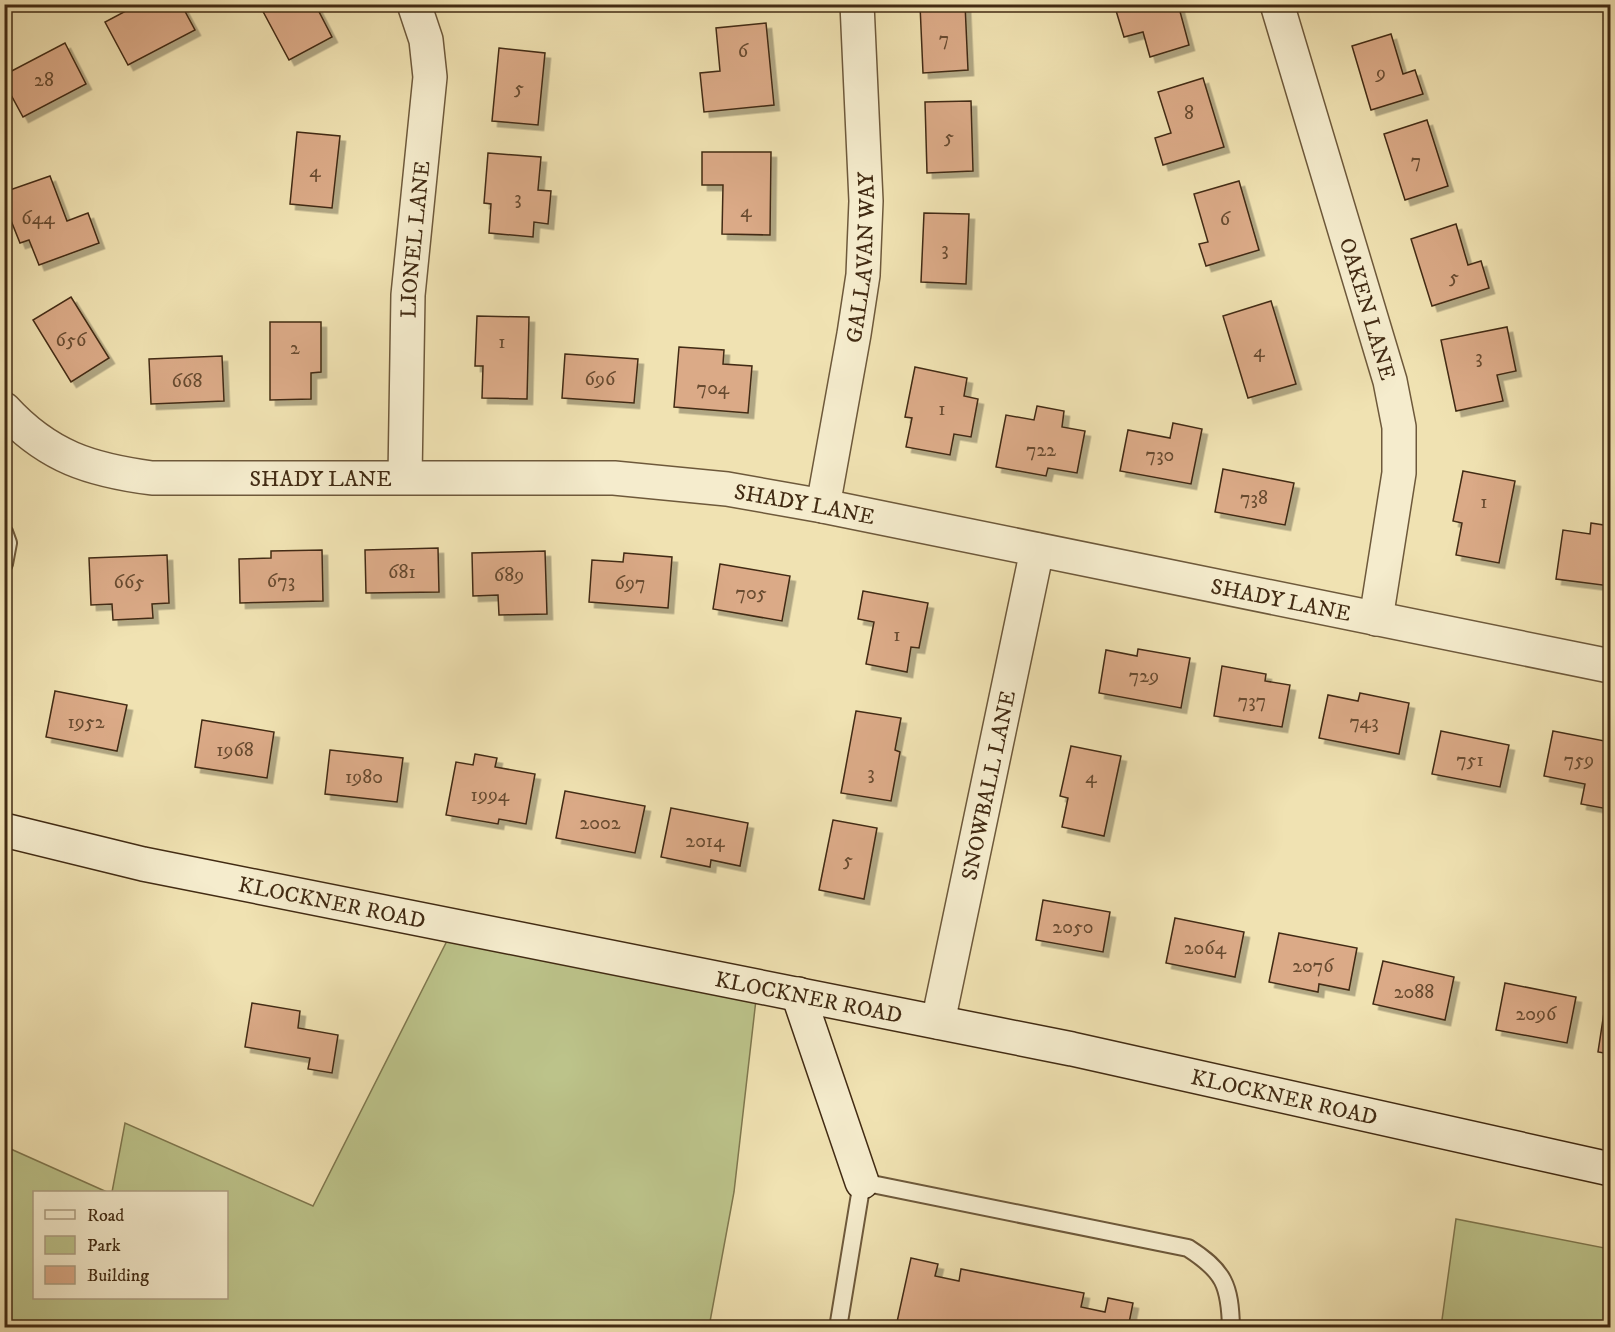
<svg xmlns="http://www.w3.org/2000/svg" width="1615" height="1332" viewBox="0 0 1615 1332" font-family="'IM FELL DW Pica',serif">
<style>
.green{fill:#bcc38a;stroke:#7f774e;stroke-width:1.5}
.building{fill:#dbaa87;stroke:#422b13;stroke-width:1.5;filter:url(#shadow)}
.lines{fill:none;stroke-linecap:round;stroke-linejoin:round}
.service-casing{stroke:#6e593b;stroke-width:20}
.minor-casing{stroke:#6e593b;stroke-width:36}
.secondary-casing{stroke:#422b13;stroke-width:36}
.service{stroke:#f5eccd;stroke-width:16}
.minor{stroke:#f5eccd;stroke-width:33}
.secondary{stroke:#f5eccd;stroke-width:33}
.labels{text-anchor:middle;stroke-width:5;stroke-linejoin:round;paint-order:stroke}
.number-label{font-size:20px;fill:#684b30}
.street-label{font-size:22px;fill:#422b13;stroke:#f5eccd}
</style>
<defs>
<filter id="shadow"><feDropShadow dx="5.5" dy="5.5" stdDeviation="0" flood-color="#0004"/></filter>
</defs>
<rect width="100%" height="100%" fill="#f0e2b2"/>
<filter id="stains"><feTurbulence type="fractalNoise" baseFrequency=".00333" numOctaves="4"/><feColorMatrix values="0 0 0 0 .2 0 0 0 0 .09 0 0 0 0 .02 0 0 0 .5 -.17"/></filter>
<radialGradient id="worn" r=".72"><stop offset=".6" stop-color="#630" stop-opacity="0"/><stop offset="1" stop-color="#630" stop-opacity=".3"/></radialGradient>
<g class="green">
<polygon points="457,921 758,982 734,1192 709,1327 5,1327 4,1146 107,1192 34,1192 34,1298 226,1298 226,1192 112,1192 125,1123 313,1206"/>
<polygon points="1456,1219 1610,1249 1610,1327 1441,1327"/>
</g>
<g class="building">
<polygon points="139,4 181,4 195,30 128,65 105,22"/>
<polygon points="259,4 315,4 332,37 289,60"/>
<polygon points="965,4 968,70 923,73 920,5"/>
<polygon points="1114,4 1178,4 1189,45 1150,57 1143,32 1124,37"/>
<polygon points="766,23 774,105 704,112 700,73 720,71 716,28"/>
<polygon points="1391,34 1403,74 1415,70 1423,94 1371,110 1352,46"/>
<polygon points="65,43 86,84 23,117 4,82 4,75"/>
<polygon points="499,48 545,53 538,125 492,121"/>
<polygon points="1203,78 1224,147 1163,165 1155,138 1171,133 1158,92"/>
<polygon points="971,101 973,171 927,173 925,102"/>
<polygon points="1427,120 1448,186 1405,200 1384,134"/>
<polygon points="297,132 340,136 332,208 290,204"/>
<polygon points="702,152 771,152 770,235 722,234 723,185 702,185"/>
<polygon points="488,153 541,157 538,190 551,191 548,224 534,222 533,237 489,233 491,204 484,203"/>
<polygon points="50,176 67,221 88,213 99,243 39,265 29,240 20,243 4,203 4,192"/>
<polygon points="1239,181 1259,250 1206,266 1199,244 1208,242 1194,194"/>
<polygon points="924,213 969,214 966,284 921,282"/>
<polygon points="1456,224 1468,265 1481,261 1489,288 1432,306 1411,239"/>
<polygon points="71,297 109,358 71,382 33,320"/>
<polygon points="1271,301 1296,384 1248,398 1223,316"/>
<polygon points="477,316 529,317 527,399 482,398 483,366 475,366"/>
<polygon points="270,322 321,322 321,372 311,373 311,399 270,400"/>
<polygon points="1507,327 1516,371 1497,375 1503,401 1456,411 1441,340"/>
<polygon points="679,347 724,350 723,364 752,366 748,413 674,407"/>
<polygon points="565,354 638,359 634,403 562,398"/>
<polygon points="222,356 224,401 151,404 149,359"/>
<polygon points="915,367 967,378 964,396 978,399 971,437 954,434 950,455 906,447 912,418 905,417"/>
<polygon points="1037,406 1064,411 1062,427 1085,431 1077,473 1048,468 1046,476 996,467 1006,415 1034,420"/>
<polygon points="1173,423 1202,429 1191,484 1120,471 1128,430 1170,438"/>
<polygon points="1223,469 1294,483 1285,525 1215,512"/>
<polygon points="1463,471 1515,481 1499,563 1456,555 1462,523 1453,521"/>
<polygon points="1591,523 1610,526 1610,586 1556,579 1563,530 1590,534"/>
<polygon points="438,548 439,592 366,593 365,550"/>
<polygon points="322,550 323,601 240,603 239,559 271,558 271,551"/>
<polygon points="545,551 547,614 499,615 498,595 473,596 472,553"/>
<polygon points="624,553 672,557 668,608 589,602 592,560 623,562"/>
<polygon points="167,555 169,603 152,604 153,618 113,620 112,604 91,605 89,558"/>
<polygon points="720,564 790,576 782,621 713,609"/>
<polygon points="863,591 928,603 919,648 911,647 907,672 866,664 874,622 858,619"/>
<polygon points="1138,649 1190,658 1181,708 1099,693 1106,650 1137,656"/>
<polygon points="1222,666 1266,674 1265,681 1290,685 1282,727 1214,716"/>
<polygon points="55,691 127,705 117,751 46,737"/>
<polygon points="1360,693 1409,703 1399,754 1319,738 1328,695 1358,701"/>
<polygon points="856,711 901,718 895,750 900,752 891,801 841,793"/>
<polygon points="202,720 274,732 267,778 195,767"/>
<polygon points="1441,731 1509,745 1500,787 1432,774"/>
<polygon points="1553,731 1610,742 1610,798 1608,809 1581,804 1585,784 1544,776"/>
<polygon points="1071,746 1121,756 1104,836 1062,827 1068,798 1060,796"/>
<polygon points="330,750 403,758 397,802 325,794"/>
<polygon points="475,754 497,758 495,767 535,774 526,824 499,819 498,824 446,815 456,762 473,765"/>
<polygon points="565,791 645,806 635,853 556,838"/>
<polygon points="671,808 748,823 740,866 711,860 710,867 661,857"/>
<polygon points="833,820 877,828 864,899 819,890"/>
<polygon points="1043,900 1110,912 1103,952 1036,940"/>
<polygon points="1175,918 1244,932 1235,977 1166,963"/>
<polygon points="1279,933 1357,948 1349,990 1319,984 1318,992 1269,982"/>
<polygon points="1383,961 1454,977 1445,1020 1373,1004"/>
<polygon points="1505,983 1576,997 1567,1043 1496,1030"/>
<polygon points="252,1003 300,1011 298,1028 338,1035 332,1073 308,1069 310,1058 245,1047"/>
<polygon points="1605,1006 1610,1007 1610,1054 1598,1052"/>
<polygon points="911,1258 938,1264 935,1276 959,1281 961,1269 1084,1293 1081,1307 1105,1312 1108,1298 1133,1303 1128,1328 925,1328 897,1322"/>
</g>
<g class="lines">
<g class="service-casing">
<g id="service">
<polyline points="4,532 8,543 4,564"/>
<path d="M838,1328L862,1182L1188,1248C1224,1271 1230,1285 1231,1328"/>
</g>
</g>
<g class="minor-casing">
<g id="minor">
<path id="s1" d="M1277,4L1390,381L1399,427V473L1376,619"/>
<path id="s2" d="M4,409C48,457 91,470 152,478H614L727,489L823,506L1610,666"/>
<path id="s3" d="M405,477L408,295L430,77L426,40L414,4"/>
<path id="s4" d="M823,506L854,334L863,275L866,201L857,4"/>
<path id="s5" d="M938,1022L1037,550"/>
</g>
</g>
<g class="secondary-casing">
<g id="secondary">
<path id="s6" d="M4,830L143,864L1072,1049L1610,1169"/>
<polyline points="798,994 862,1182"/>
</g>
</g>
<use href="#service" class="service"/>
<use href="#minor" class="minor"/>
<use href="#secondary" class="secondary"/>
</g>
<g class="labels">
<g class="number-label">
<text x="944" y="45">7</text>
<text x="743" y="57">6</text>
<text x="1381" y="79">9</text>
<text x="44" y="86">28</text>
<text x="519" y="94">5</text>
<text x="1189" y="119">8</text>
<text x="949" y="143">5</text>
<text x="1416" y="167">7</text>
<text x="315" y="177">4</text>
<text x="518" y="204">3</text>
<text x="746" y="217">4</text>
<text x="38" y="224">644</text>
<text x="1225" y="225">6</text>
<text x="945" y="255">3</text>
<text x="1454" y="283">5</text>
<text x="71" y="346">656</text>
<text x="502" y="348">1</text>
<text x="295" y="354">2</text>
<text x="1259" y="357">4</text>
<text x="1479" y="363">3</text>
<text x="600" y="385">696</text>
<text x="187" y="387">668</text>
<text x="713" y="394">704</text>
<text x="942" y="415">1</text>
<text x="1041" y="456">722</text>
<text x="1160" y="461">730</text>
<text x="1254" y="504">738</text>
<text x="1484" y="508">1</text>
<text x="402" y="578">681</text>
<text x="509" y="581">689</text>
<text x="281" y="587">673</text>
<text x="129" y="588">665</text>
<text x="630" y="589">697</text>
<text x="751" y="599">705</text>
<text x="897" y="641">1</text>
<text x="1144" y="682">729</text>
<text x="1252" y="707">737</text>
<text x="86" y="728">1952</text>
<text x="1364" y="728">743</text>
<text x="235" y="756">1968</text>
<text x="1470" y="766">751</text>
<text x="1579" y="766">759</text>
<text x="871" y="779">3</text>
<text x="364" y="783">1980</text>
<text x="1091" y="783">4</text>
<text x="490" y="801">1994</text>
<text x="600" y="829">2002</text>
<text x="705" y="847">2014</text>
<text x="848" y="866">5</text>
<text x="1073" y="933">2050</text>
<text x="1205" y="954">2064</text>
<text x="1313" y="972">2076</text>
<text x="1414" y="998">2088</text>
<text x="1536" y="1020">2096</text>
</g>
<g class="street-label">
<text dy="8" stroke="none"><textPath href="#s3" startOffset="238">LIONEL LANE</textPath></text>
<text dy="8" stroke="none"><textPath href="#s4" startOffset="252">GALLAVAN WAY</textPath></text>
<text dy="8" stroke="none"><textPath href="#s1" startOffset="318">OAKEN LANE</textPath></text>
<text dy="8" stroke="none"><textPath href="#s2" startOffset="336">SHADY LANE</textPath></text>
<text dy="8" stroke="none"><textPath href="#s2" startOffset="822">SHADY LANE</textPath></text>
<text dy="8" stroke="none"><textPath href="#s2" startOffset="1308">SHADY LANE</textPath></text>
<text dy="8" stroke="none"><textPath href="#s5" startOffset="242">SNOWBALL LANE</textPath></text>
<text dy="8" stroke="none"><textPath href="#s6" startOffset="336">KLOCKNER ROAD</textPath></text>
<text dy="8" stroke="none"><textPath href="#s6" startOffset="822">KLOCKNER ROAD</textPath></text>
<text dy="8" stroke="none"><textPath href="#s6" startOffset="1308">KLOCKNER ROAD</textPath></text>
</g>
</g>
<rect width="1615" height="1332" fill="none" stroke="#f0e2b2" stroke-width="24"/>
<rect x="6" y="6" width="1603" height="1320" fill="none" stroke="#422b13" stroke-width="3"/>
<rect x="12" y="12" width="1591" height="1308" fill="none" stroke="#422b13" stroke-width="1.5"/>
<rect x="33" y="1191" width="195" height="108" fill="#f5eccd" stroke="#ad9f83" stroke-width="1.5"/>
<rect x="45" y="1210" width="30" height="9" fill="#f5eccd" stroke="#ad9f83" stroke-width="1.5"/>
<text x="87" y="1221" font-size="18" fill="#422b13">Road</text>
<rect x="45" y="1236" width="30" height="18" fill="#bcc38a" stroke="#ad9f83" stroke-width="1.5"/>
<text x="87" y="1251" font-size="18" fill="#422b13">Park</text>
<rect x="45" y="1266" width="30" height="18" fill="#dbaa87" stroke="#ad9f83" stroke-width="1.5"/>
<text x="87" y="1281" font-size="18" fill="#422b13">Building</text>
<rect width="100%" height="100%" filter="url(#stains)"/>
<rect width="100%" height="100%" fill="url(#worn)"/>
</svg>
